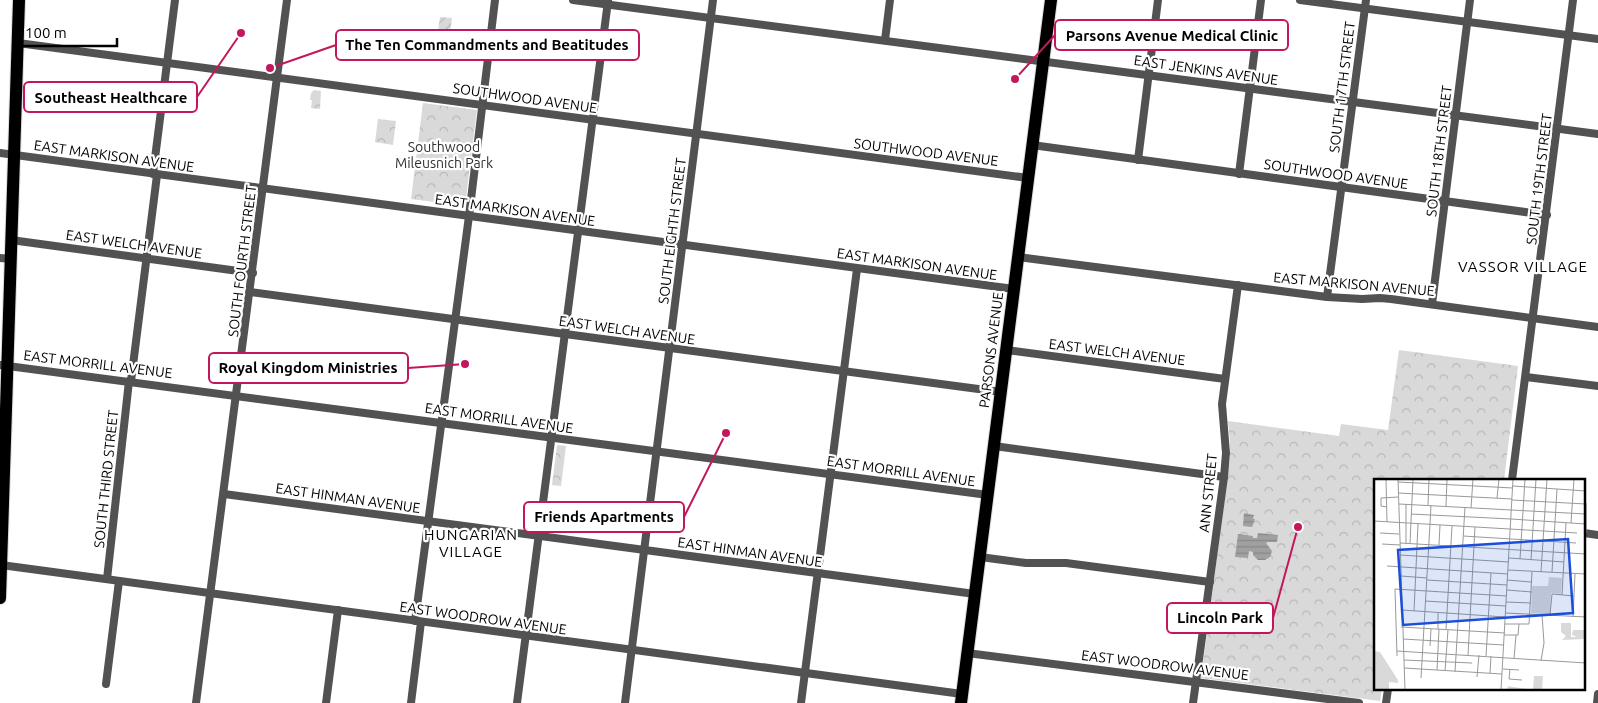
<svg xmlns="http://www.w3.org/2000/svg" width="1598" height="703" viewBox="0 0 1598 703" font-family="Ubuntu,sans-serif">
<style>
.park{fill:url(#park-crowns)}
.garden{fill:url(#garden-furrows)}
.water{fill:url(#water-rules)}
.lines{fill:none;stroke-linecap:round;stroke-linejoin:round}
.primary-casing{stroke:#dbdbdb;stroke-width:14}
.street{stroke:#525252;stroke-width:8}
.primary{stroke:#000;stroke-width:12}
.labels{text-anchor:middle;stroke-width:4.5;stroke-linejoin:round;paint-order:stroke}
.street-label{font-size:14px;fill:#000;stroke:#fff}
.park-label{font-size:14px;fill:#303030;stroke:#fff}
.neighbourhood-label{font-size:15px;letter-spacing:1px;fill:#000;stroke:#fff}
.inset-road{fill:none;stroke:#999;stroke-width:1}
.view{fill:#1d4ed8;fill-opacity:0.15;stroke:#1d4ed8;stroke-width:2.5}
.inset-edge{fill:none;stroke:#000;stroke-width:2.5}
.leader{fill:none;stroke:#c2185b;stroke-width:2}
.callout-dot{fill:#c2185b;stroke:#fff;stroke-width:2}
.callout{fill:#fff;stroke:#c2185b;stroke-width:2}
.callout-label{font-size:15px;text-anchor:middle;font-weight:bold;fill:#000}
</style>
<defs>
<pattern id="park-crowns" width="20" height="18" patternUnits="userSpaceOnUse" patternTransform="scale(1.25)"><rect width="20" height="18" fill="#d9d9d9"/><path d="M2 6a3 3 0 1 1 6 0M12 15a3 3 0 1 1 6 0" fill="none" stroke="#b8b8b8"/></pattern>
<pattern id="garden-furrows" width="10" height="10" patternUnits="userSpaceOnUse" patternTransform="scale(1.25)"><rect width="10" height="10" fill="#d9d9d9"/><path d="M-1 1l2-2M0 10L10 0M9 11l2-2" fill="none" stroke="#b8b8b8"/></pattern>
<pattern id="water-rules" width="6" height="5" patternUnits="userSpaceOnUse" patternTransform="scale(1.25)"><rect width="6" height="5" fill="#a0a0a0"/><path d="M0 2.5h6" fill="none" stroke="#888"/></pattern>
</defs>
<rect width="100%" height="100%" fill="#fff"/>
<g class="park">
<polygon points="314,90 321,91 320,109 311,108 312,100 310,100 311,93"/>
<polygon points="423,103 477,110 465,206 411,199"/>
<polygon points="378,119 396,121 393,145 375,142"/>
<polygon points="1399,350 1518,366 1504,480 1376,480 1376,689 1382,689 1380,701 1201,678 1230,459 1230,442 1228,421 1339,436 1341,424 1388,430"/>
<polygon points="557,445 566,446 561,486 552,485"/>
</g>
<polygon class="garden" points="440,17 452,18 450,33 438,31"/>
<g class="water">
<polygon points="1244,513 1254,515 1253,519 1255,519 1252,527 1243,526"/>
<polygon points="1258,533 1278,535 1277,542 1268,542 1266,543 1272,551 1270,557 1265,560 1258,560 1253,555 1253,552 1249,551 1248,558 1235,557 1238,534 1253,536 1253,538 1257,538"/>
</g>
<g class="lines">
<g class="primary-casing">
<g id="primary">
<polyline points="0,598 19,0"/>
<polyline points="961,703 1051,0"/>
</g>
</g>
<g class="street">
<polyline points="573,0 1598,134"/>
<polyline points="1300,0 1598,39"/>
<polyline points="885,40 890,0"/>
<polyline points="18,43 1028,178"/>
<polyline points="1032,145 1547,215"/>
<polyline points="0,153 1014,289"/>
<polyline points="1138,160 1158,0"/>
<polyline points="153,174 175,0"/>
<polyline points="1239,174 1261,0"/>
<polyline points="11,240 253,273"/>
<polyline points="1018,257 1327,297 1362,299 1380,298 1391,299 1598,327"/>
<polyline points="0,258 11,259"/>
<polyline points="250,292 1001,392"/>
<polyline points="1327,297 1366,0"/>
<polyline points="1432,304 1470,0"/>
<polyline points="1006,350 1225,379"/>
<polyline points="0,365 988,495"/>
<polyline points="1526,377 1598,386"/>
<polyline points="131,381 157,175"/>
<polyline points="994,446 1224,477"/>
<polyline points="1512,480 1573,0"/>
<polyline points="224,494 975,594"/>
<polyline points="1584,533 1598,535"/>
<polyline points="980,557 1026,563 1066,563 1210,582"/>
<polyline points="1,565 962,694"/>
<polyline points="107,579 129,381"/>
<polyline points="415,621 469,216 495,0"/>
<polyline points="967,653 1359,703"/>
<polyline points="106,684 119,581"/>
<polyline points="196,703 287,0"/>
<polyline points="326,703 338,610"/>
<polyline points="411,703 421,622"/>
<polyline points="517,703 608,1"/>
<polyline points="625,703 713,0"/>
<polyline points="801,703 857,269"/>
<polyline points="1193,703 1224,477 1226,453 1222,404 1238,285"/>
<polyline points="1386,703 1388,689"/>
<polyline points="1597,703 1598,694"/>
</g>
<use href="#primary" class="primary"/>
</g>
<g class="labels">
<g class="street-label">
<text transform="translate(1206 70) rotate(8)" y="5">EAST JENKINS AVENUE</text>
<text transform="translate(1342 87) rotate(-83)" y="5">SOUTH 17TH STREET</text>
<text transform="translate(525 98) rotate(8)" y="5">SOUTHWOOD AVENUE</text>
<text transform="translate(1439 151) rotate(-83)" y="5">SOUTH 18TH STREET</text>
<text transform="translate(926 152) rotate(7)" y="5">SOUTHWOOD AVENUE</text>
<text transform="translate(114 156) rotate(8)" y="5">EAST MARKISON AVENUE</text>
<text transform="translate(1336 174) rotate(8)" y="5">SOUTHWOOD AVENUE</text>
<text transform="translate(1539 179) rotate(-83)" y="5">SOUTH 19TH STREET</text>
<text transform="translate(515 210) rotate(8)" y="5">EAST MARKISON AVENUE</text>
<text transform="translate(672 231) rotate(-83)" y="5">SOUTH EIGHTH STREET</text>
<text transform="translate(134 244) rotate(8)" y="5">EAST WELCH AVENUE</text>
<text transform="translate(242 261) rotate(-83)" y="5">SOUTH FOURTH STREET</text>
<text transform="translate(917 264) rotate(8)" y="5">EAST MARKISON AVENUE</text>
<text transform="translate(1354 284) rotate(5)" y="5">EAST MARKISON AVENUE</text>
<text transform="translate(627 330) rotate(8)" y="5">EAST WELCH AVENUE</text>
<text transform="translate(991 350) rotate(-83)" y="5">PARSONS AVENUE</text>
<text transform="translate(1117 352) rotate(7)" y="5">EAST WELCH AVENUE</text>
<text transform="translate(98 364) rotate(7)" y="5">EAST MORRILL AVENUE</text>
<text transform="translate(499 418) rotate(8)" y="5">EAST MORRILL AVENUE</text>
<text transform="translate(901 471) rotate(8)" y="5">EAST MORRILL AVENUE</text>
<text transform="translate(106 479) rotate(-84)" y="5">SOUTH THIRD STREET</text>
<text transform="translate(1208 493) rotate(-84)" y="5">ANN STREET</text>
<text transform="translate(348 498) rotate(8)" y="5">EAST HINMAN AVENUE</text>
<text transform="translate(750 552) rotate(8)" y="5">EAST HINMAN AVENUE</text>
<text transform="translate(483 618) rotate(8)" y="5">EAST WOODROW AVENUE</text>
<text transform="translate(1165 665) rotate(7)" y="5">EAST WOODROW AVENUE</text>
</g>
<g class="park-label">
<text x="444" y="152">Southwood<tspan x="444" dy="16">Mileusnich Park</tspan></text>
</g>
<g class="neighbourhood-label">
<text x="1523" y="272">VASSOR VILLAGE</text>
<text x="471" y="540">HUNGARIAN<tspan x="471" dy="17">VILLAGE</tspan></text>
</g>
</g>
<g transform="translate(1374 479)">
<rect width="211" height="211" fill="#fff"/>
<path d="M187,144H197V158H203L198,156L199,151H211V160L188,161L192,157L187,153ZM0,172L6,173L24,201V204L15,203V211H1ZM160,197H169L168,211H133L134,207L159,211Z" fill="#d9d9d9"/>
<path d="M175,98L188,99L187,115L177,114L176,136L157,134L158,107H174Z" fill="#d9d9d9"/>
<path class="inset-road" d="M12,0L13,43M24,0L31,211M24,3L139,9M139,7L212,12M24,14L138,20M123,19L125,0M138,21L212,25M212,24V54M25,25L212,35M54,26L55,0M72,27L73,0M13,28L7,27V19L24,18M97,29L99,0M37,35L137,40M137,40L212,45M0,42L203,54M197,44L200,0M56,45L57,26M6,54L25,55M89,57L202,64M26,64L212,75M32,64V25M36,64L39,0M8,65L26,66M65,66L66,46M26,76L135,83M135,79L190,83M146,80L151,0M157,81L162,0M13,87L134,95M42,89L44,45M134,91L212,95M167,93L173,0M178,93L183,10M27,97L53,99M53,101L133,106M133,101L157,103M41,111L42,89M133,111L158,113M188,116L192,44M51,122L132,127M132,123L157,124M28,131L131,138M40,132L41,111M73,134L78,47M132,134L212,138M176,136L178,115L200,117M199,138L201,95M131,145H155L158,93M27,148L131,154M64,150V134M72,150L73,134M130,156H144L145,145M29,160L130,166M56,167L57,150M23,172L212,184M94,176L101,48M23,177L21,110L133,117M112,177L117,94M140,180L142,156M30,181L98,184M167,182L170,164L168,136M30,189L128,195M129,190L145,191M136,190L135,200L148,201M63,191L65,150M71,192L74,151M81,193L91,28M116,194L117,177M103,198L105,176M47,199L56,45M127,211L139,0"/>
<path class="view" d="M194,60L199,134L29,146L24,71Z"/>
<rect width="211" height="211" class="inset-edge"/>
</g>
<path class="leader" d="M1015 79L1055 35M270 68L336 45M241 33L197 97M465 364L408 368M726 433L684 517M1298 527L1273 618"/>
<g class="callout-dot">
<circle cx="1015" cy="79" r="5"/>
<circle cx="270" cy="68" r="5"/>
<circle cx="241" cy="33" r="5"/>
<circle cx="465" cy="364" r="5"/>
<circle cx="726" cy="433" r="5"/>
<circle cx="1298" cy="527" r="5"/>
</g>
<g class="callout">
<rect x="1055" y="20" width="233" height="30" rx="5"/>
<rect x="336" y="30" width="303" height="30" rx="5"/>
<rect x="24" y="82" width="173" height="30" rx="5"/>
<rect x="209" y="353" width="199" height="30" rx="5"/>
<rect x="524" y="502" width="160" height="30" rx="5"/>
<rect x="1167" y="603" width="106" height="30" rx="5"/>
</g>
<g class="callout-label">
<text x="1172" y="41">Parsons Avenue Medical Clinic</text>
<text x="487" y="50">The Ten Commandments and Beatitudes</text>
<text x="111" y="103">Southeast Healthcare</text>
<text x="308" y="373">Royal Kingdom Ministries</text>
<text x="604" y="522">Friends Apartments</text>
<text x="1220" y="623">Lincoln Park</text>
</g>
<path d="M18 38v8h99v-8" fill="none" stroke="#000000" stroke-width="2.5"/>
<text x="25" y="38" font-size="15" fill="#000000" stroke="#ffffff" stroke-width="4" paint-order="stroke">100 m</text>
</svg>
